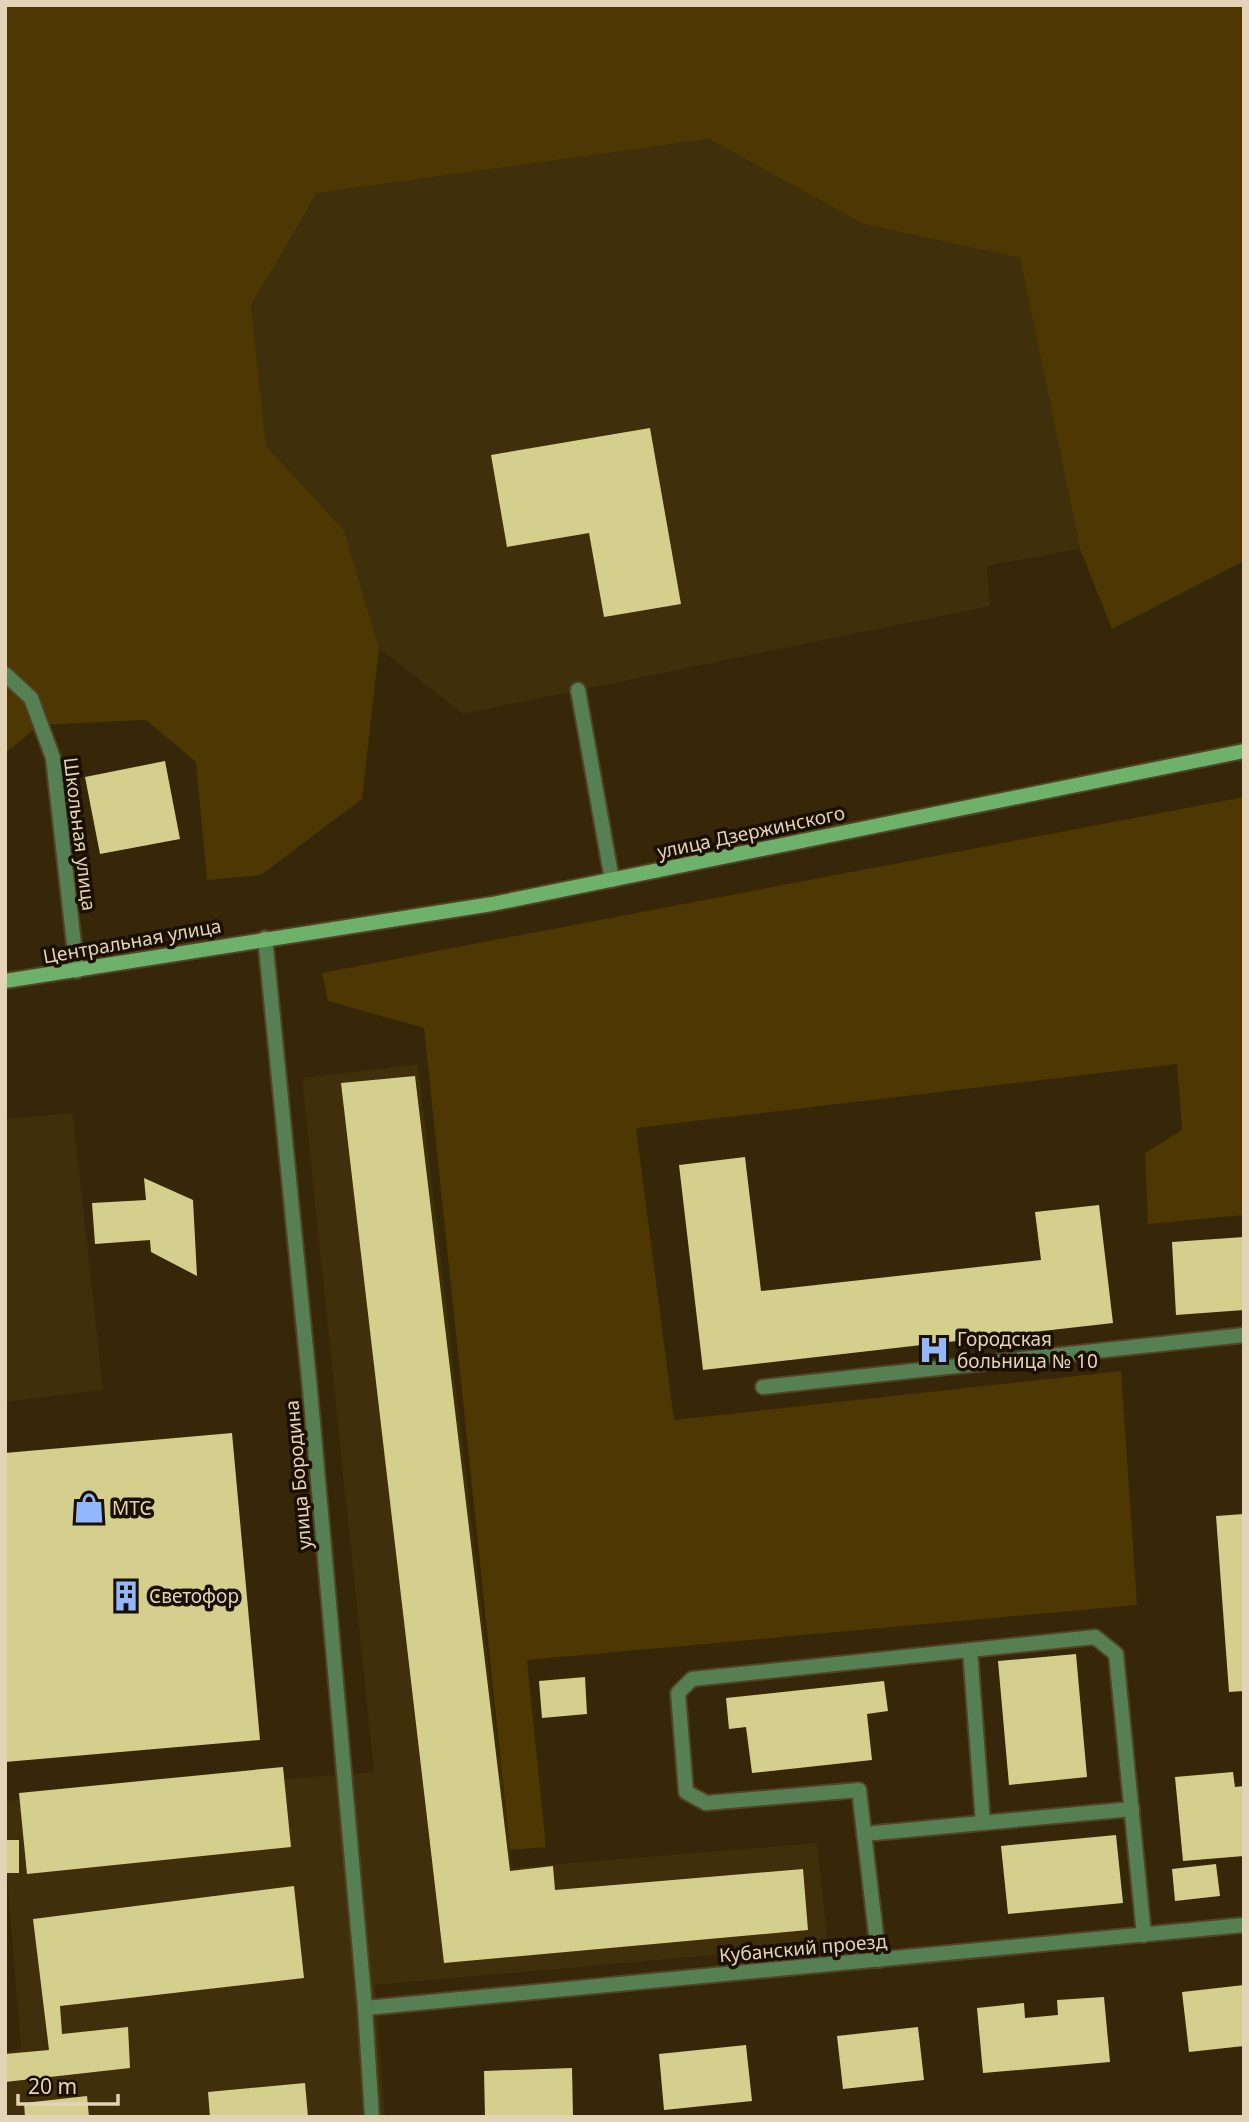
<svg xmlns="http://www.w3.org/2000/svg" width="1249" height="2122" viewBox="0 0 1249 2122" font-family="'Noto Sans',sans-serif">
<style>
.built{fill:#3f2f0a}
.green{fill:#4d3703}
.building{fill:#d5cf8e}
.lines{fill:none;stroke-linecap:round;stroke-linejoin:round}
.service-casing{stroke:#514323;stroke-width:18}
.minor-casing{stroke:#514323;stroke-width:18}
.secondary-casing{stroke:#514323;stroke-width:18}
.service{stroke:#568054;stroke-width:14}
.minor{stroke:#568054;stroke-width:14}
.secondary{stroke:#6db16b;stroke-width:14}
.labels{text-anchor:middle;stroke-width:7;stroke-linejoin:round;paint-order:stroke}
.street-label{font-size:19px;fill:#e3d4b7;stroke:#1b1000}
.poi-label{font-size:19px;fill:#e3d4b7;stroke:#1b1000;text-anchor:start}
</style>
<rect width="100%" height="100%" fill="#352707"/>
<g class="built">
<polygon points="709,139 863,224 1020,258 1080,549 987,566 990,606 463,714 379,648 344,530 266,446 251,306 317,193"/>
<polygon points="418,1064 512,1868 817,1843 828,1945 375,1985 385,2117 5,2117 5,2051 21,2049 5,1851 5,1801 374,1772 302,1078"/>
<polygon points="73,1113 103,1390 5,1402 5,1119"/>
</g>
<g class="green">
<polygon points="5,5 1244,5 1244,561 1112,629 1080,549 1020,258 863,224 709,139 317,193 251,306 266,446 344,530 379,648 362,799 261,875 207,880 196,762 146,720 40,725 5,753"/>
<polygon points="1244,797 1244,1215 1148,1224 1145,1153 1182,1130 1177,1064 636,1128 674,1420 1121,1371 1137,1605 527,1660 546,1847 510,1850 424,1028 328,1001 322,973"/>
</g>
<g class="building">
<polygon points="650,428 681,604 604,617 589,533 507,547 491,455"/>
<polygon points="165,761 180,839 100,854 85,777"/>
<polygon points="415,1076 510,1871 553,1866 555,1890 803,1869 808,1930 444,1963 341,1083"/>
<polygon points="745,1157 761,1291 1041,1260 1035,1212 1099,1205 1113,1323 703,1370 679,1165"/>
<polygon points="144,1178 193,1200 197,1276 151,1252 150,1240 95,1244 92,1203 146,1200"/>
<polygon points="1244,1237 1244,1310 1176,1315 1172,1242"/>
<polygon points="232,1433 260,1740 5,1762 5,1453"/>
<polygon points="1244,1514 1244,1691 1229,1692 1216,1516"/>
<polygon points="1076,1654 1087,1777 1009,1785 998,1661"/>
<polygon points="585,1677 587,1714 542,1718 539,1681"/>
<polygon points="884,1681 888,1711 867,1714 872,1760 752,1773 746,1727 729,1729 726,1698"/>
<polygon points="283,1767 291,1847 27,1874 19,1793"/>
<polygon points="1233,1772 1235,1787 1244,1786 1244,1856 1183,1861 1175,1777"/>
<polygon points="1116,1835 1123,1903 1008,1914 1001,1846"/>
<rect x="5" y="1840" width="14" height="33"/>
<polygon points="1216,1864 1220,1896 1175,1901 1172,1869"/>
<polygon points="294,1886 304,1978 60,2006 62,2034 128,2027 130,2068 5,2082 5,2054 49,2050 33,1919"/>
<polygon points="1244,1985 1244,2046 1189,2052 1182,1992"/>
<polygon points="1104,1997 1110,2062 983,2073 977,2008 1024,2003 1025,2018 1058,2015 1057,2000"/>
<polygon points="918,2027 924,2080 843,2089 837,2036"/>
<polygon points="746,2045 752,2101 664,2110 659,2054"/>
<polygon points="572,2068 573,2117 485,2117 484,2071"/>
<polygon points="305,2083 308,2117 210,2117 208,2092"/>
<polygon points="87,2096 89,2117 25,2117 24,2103"/>
</g>
<g class="lines">
<g class="service-casing">
<g id="service">
<polyline points="578,690 612,880"/>
<polyline points="763,1387 1244,1335"/>
<polyline points="970,1650 983,1823"/>
<polyline points="864,1834 1132,1809"/>
<polyline points="879,1960 859,1790 706,1803 686,1792 678,1693 692,1679 1095,1637 1116,1654 1144,1935"/>
</g>
</g>
<g class="minor-casing">
<g id="minor">
<polyline points="5,674 31,698 53,758 77,971"/>
<polyline points="265,938 310,1390 365,2008 372,2117"/>
<polyline points="365,2008 1244,1925"/>
</g>
</g>
<g class="secondary-casing">
<polyline id="secondary" points="5,981 492,904 1244,751"/>
</g>
<use href="#service" class="service"/>
<use href="#minor" class="minor"/>
<use href="#secondary" class="secondary"/>
</g>
<defs>
<g id="hospital-bare" transform="scale(2.415)"><path d="M-5-5h3v3.5h4V-5h3V5h-3V1.5h-4V5h-3Z" fill="#93b7fd" stroke="#1b1000" stroke-width="2.5" paint-order="stroke"/></g>
<g id="shop-bare" transform="scale(2.415)"><path d="M-5-2.5h2.3a2.7 3.5 0 0 1 5.4 0H5L5.5 6h-11ZM-1.5-2.5h3a1.5 2.3 0 0 0-3 0Z" fill="#93b7fd" stroke="#1b1000" stroke-width="2.5" paint-order="stroke"/></g>
<g id="building-bare" transform="scale(2.415)"><path d="M-4-6H4V6H1V3H-1V6H-4ZM-2.5-4.3h1.7v1.8h-1.7ZM.8-4.3h1.7v1.8H.8ZM-2.5-1h1.7V.8h-1.7ZM.8-1h1.7V.8H.8Z" fill="#93b7fd" stroke="#1b1000" stroke-width="2.5" paint-order="stroke"/></g>
</defs>
<g fill-rule="evenodd">
<use href="#hospital-bare" x="934" y="1350"/>
<use href="#shop-bare" x="89" y="1508"/>
<use href="#building-bare" x="126" y="1596"/>
</g>
<g class="labels">
<g class="street-label">
<text transform="translate(751 832) rotate(-12)" y="7">улица Дзержинского</text>
<text transform="translate(80 834) rotate(83)" y="7">Школьная улица</text>
<text transform="translate(132 941) rotate(-10)" y="7">Центральная улица</text>
<text transform="translate(298 1475) rotate(-95)" y="7">улица Бородина</text>
<text transform="translate(803 1948) rotate(-5)" y="7">Кубанский проезд</text>
</g>
<g class="poi-label">
<text x="957" y="1346">Городская<tspan x="957" dy="22">больница № 10</tspan></text>
<text x="112" y="1515">МТС</text>
<text x="149" y="1603">Светофор</text>
</g>
</g>
<rect width="1249" height="2122" fill="none" stroke="#e3d4b7" stroke-width="14"/>
<path d="M18 2094v10h100v-10" fill="none" stroke="#e3d4b7" stroke-width="3.5"/>
<text x="28" y="2094" font-size="21" fill="#e3d4b7" stroke="#1b1000" stroke-width="5" paint-order="stroke">20 m</text>
</svg>
